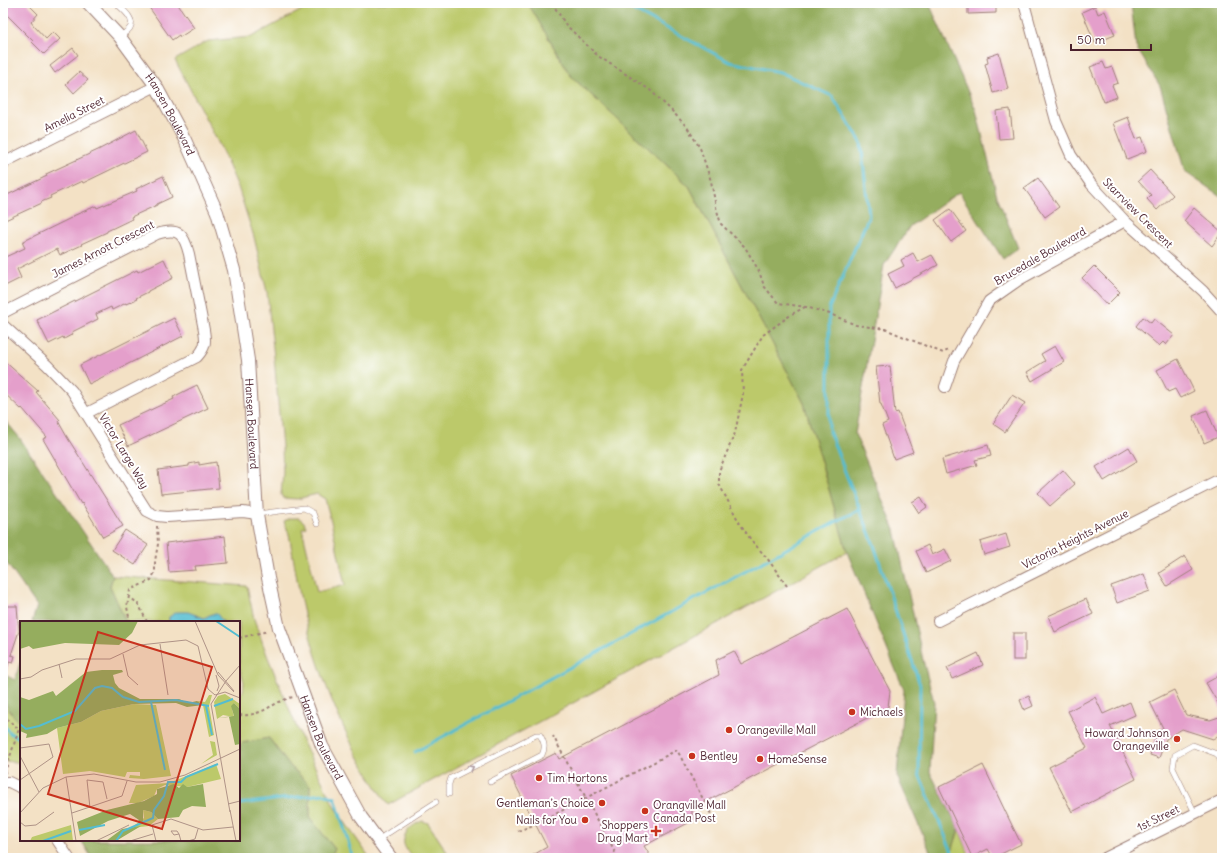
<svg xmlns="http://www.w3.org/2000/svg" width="1225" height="861" viewBox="0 0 1225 861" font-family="Delius,sans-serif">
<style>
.green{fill:#bcc96a;stroke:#83744a}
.forest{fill:#95ad5e;stroke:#706644}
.water{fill:#54bdd1;stroke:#4f6e7e}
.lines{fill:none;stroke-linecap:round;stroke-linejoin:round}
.stream{stroke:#54bdd1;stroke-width:3}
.building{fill:#e49fcb}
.service-casing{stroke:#9e8078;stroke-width:6}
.minor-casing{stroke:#9e8078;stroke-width:12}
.tertiary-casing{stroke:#9e8078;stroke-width:14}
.path{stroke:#9e8078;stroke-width:2;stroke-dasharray:3 3;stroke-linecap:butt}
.service{stroke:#fff;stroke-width:5}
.minor{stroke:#fff;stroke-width:10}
.tertiary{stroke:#fff;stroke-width:12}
.oneway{stroke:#ae9aa0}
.poi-dot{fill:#c8321e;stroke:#fff;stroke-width:1.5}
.labels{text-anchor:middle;stroke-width:4;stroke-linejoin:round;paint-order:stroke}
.street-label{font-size:11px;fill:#4a1f2b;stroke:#fff}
.poi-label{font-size:11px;fill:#4a1f2b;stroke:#fff;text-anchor:start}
.inset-river{fill:none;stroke:#54bdd1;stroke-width:2}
.inset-road{fill:none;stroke:#af9387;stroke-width:1}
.view{fill:#c8321e;fill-opacity:0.15;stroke:#c8321e;stroke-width:2}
.inset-edge{fill:none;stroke:#4a1f2b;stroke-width:2}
</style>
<rect width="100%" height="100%" fill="#fff"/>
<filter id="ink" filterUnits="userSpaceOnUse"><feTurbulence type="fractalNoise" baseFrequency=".025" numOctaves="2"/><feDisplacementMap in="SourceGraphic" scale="8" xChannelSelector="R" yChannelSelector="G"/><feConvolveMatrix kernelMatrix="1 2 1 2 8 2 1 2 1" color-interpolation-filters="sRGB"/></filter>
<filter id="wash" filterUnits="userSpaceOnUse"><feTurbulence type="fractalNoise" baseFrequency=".012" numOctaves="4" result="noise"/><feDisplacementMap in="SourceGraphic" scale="16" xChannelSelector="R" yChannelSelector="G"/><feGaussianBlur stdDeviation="0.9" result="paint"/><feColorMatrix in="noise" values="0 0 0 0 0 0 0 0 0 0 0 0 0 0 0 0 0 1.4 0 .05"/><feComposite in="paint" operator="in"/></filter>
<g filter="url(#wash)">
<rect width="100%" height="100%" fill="#f3e1c5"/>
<g class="green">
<path d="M315,3H528L570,75L689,186L804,403L847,552L388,805C351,752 325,691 308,629C299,598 295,565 289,534L284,521L291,518H299L304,522L306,527L302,528L317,592L345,585L331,521L325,499L317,494L297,499L283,498L281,495L283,472L282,447L274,357L267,292L254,237L238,187L220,146L175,60L208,41L251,37Z"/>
<path d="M113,576L247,586L254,619L267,655L302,740L335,808L370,858H330L335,849L310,818V785L288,764L269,738L242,743L239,746V695L243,691L244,682L239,666V622H223L221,619L212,614L204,618C190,613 183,609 169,617V622H126L110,586Z"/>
<polygon points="3,698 11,713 21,723 21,764 17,762 3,761"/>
<path d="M423,821L428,823L451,858H413C410,854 405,849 404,844C402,833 414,823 423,821Z"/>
<polygon points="959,829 970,857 970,858 950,858"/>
</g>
<g class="forest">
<polygon points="528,3 929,3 976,110 997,196 1018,248 1003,259 959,192 910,226 884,265 855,434 895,530 923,660 934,702 930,772 959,829 950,858 933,858 897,776 904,690 847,552 804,403 689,186 570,75"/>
<polygon points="1131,3 1222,3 1222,197 1185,172 1160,86 1136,47"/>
<polygon points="3,418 19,437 113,576 110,586 126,622 32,622 37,606 3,558"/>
<path d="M21,660V723C2,706 3,698 3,674L15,680Z"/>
<polygon points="269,738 288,764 310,785 310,818 335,849 330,858 92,858 81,840 239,840 239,746 242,743"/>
</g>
<polygon class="water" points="177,612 188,612 204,618 212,614 217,614 223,622 169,622 169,617"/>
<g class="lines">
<g class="stream">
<polyline points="628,3 633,10 730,62 780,72 832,96 861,142 869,216 829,308 829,431 874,545 920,685 919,774 952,852 952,858"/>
<polyline points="3,725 10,733 21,739"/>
<polyline points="415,752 843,518 860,510"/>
<polyline points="239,804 324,794 335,798 353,858"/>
</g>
</g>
<g id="blocks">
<g class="building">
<polygon points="3,3 27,3 38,14 31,22 34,26 46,39 53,32 60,39 44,54 32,42 33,41 3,11"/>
<polygon points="146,3 177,3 194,28 180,37 179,35 172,40"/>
<polygon points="968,3 996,3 996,13 968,14"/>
<polygon points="1095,6 1098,14 1105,11 1115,35 1095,43 1082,12"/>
<polygon points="73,48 78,55 55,73 50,66"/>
<polygon points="999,53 1008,89 993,93 985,64 988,63 987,57"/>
<polygon points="1103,62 1106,69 1112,67 1118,83 1112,85 1117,97 1104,102 1090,67"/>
<polygon points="79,72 88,80 74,93 66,84"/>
<polygon points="1010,109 1013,138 999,139 996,111"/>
<polygon points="1128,117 1136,139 1142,137 1147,151 1127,159 1113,123"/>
<polygon points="136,130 147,152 83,183 82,181 50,196 51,198 41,202 42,203 3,221 3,197 47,176 46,174 98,150"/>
<polygon points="1150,170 1173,195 1157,210 1147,199 1151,195 1138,181"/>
<polygon points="163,176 172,197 157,204 157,205 131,217 132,219 107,231 107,232 81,244 82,245 60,255 57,249 17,269 21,278 3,287 3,258 25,248 22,242 73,217 73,216 96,206 97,208 137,191 136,189"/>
<polygon points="1038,178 1059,207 1045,217 1024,188"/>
<polygon points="1194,208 1222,232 1212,246 1184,221"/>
<polygon points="950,209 966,231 951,242 935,220"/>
<polygon points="913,253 918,262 932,255 938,265 895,288 888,274 904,266 901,260"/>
<polygon points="164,259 173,278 148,291 148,292 136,298 137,299 126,304 126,303 112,310 111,307 96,314 98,319 72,332 73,334 64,339 63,337 49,344 37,320 137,270 138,272"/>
<polygon points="1094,266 1120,292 1107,305 1082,278"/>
<polygon points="1143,317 1151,323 1154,319 1174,335 1166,345 1163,342 1159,346 1136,326"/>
<polygon points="174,318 183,336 89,384 80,365"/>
<polygon points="1055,346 1064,362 1032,381 1027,372 1045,361 1041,354"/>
<polygon points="1178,359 1194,391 1180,398 1175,389 1168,392 1157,370"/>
<polygon points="3,360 38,391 36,392 60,420 58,421 67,437 123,526 103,537 82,503 81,504 43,439 47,437 22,408 21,409 3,392"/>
<polygon points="890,366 895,413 898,412 913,452 894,459 882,425 888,422 881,404 880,404 876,367"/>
<polygon points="197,385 208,408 128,446 118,425 174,399 173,397"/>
<polygon points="1012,395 1025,403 1005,432 993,424"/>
<polygon points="1207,410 1218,437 1204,443 1193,416"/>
<polygon points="988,445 991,456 975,460 977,465 946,474 942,459"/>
<polygon points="1129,447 1137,461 1104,481 1096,467"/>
<polygon points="199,462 199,465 216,462 219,488 161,494 158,470 189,466 189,464"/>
<polygon points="1063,470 1075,484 1050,506 1038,493"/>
<polygon points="921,497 927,507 919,513 912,502"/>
<polygon points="125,530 148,545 135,565 112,550"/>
<polygon points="1006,534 1010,547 984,555 980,542"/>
<polygon points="225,536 228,563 195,566 196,570 169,572 166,543"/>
<polygon points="928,545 932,555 945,549 951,561 926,573 916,551"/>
<polygon points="1185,556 1193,570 1167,586 1159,573"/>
<polygon points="1144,574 1150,591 1117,603 1111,586"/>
<polygon points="1086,599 1093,614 1055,632 1048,616"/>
<polygon points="3,606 17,606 19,631 11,655 15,656 13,663 9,662 5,675 3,675"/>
<polygon points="847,609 890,691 888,707 692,809 692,821 644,846 648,852 648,858 528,858 547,847 511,776 556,753 559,759 719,675 716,660 734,651 741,664"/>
<rect x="1013" y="633" width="12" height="27"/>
<polygon points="978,653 983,665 952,679 947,668"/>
<polygon points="1222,674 1222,710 1206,683"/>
<polygon points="1174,690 1186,715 1210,720 1222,716 1222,733 1213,739 1182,729 1166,739 1159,758 1150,755 1158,730 1163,728 1150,702"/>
<polygon points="1029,696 1033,706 1024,710 1020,700"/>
<polygon points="1095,697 1103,714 1130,702 1135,715 1110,726 1136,779 1072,812 1049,767 1087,748 1068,711"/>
<polygon points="983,765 1021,844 993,858 988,849 972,857 939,787"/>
</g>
</g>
</g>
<g filter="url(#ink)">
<use href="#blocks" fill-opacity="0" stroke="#9e8078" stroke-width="1"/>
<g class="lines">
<g class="service-casing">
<g id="service">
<path d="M116,3C122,9 136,19 130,28C128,31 123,34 120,37"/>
<polyline points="257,514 304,508 313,513 317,524"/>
<polyline points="1217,754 1222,763"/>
<path d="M449,794V784L451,778L536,735H540C544,742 546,747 542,755L490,782"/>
<polyline points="1195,813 1173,768 1175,755 1193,745 1217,754 1222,751"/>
<polyline points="379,839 436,802"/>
</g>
</g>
<g class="minor-casing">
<g id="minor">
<polyline points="1024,3 1056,121 1071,155 1091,184 1125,221 1203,291 1222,312"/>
<polyline points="3,163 156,86"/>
<path d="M3,313L157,234C179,227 184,234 189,254L204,330C206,342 206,347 197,357L87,413"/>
<polyline points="3,325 47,365 72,391 133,489 147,511 157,516 167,517 243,512 257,514"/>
<polyline points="945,387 954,361 989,301 1019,280 1125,221"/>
<polyline points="938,621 1222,478"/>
<polyline points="3,782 9,782 21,788"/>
<polyline points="57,840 69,858"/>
<polyline points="1105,858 1222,800"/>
</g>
</g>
<g class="tertiary-casing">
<g id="tertiary">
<path id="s1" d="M88,3L120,37L156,86L185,140L217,212L234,270L248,360L257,515L268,578L279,628L322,746L361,817L391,858"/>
</g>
</g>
<g class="path">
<polyline points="552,3 566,25 598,56 650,90 671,110 687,127 700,148 711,181 716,207 721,224 745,247 759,271 764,286 778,303 806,307 830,314 856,325 885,329 943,353 948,350"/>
<polyline points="787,586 767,558 751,540 739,522 719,484 719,471 735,433 743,394 742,370 763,335 792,314 805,307"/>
<polyline points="129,596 127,607 130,622"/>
<polyline points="147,622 139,605 129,596 130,590 151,580 155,572 155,561 158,544 157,526"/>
<polyline points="239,638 268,631"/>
<polyline points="3,713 8,720 19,729"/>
<path d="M239,715C264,717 272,701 294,697"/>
<polyline points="5,773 6,769 19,729 21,728"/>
<polyline points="518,831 536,824 586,798 553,736"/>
<polyline points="618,858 586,798 677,750 711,814"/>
</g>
<use href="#service" class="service"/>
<use href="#minor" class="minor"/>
<use href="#tertiary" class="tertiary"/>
</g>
<defs><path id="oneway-chevron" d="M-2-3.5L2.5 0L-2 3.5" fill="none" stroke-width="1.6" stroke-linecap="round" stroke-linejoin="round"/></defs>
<use class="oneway" href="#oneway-chevron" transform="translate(471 768) rotate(-27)"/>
</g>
<g class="poi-dot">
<circle cx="852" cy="712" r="4"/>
<circle cx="729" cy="730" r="4"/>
<circle cx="1177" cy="739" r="4"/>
<circle cx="692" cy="756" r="4"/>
<circle cx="760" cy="759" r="4"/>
<circle cx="539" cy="778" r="4"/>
<circle cx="602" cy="803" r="4"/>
<circle cx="645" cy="811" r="4"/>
<circle cx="585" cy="820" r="4"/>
<path d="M654 825h4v4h4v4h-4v4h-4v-4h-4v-4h4z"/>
</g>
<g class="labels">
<g class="street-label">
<text transform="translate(74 114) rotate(-27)" y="4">Amelia Street</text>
<text dy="4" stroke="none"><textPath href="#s1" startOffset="139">Hansen Boulevard</textPath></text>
<text transform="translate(1138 213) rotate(45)" y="4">Starrview Crescent</text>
<text transform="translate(103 249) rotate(-27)" y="4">James Arnott Crescent</text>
<text transform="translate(1040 256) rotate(-30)" y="4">Brucedale Boulevard</text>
<text dy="4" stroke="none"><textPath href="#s1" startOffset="463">Hansen Boulevard</textPath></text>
<text transform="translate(124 451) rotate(59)" y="4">Victor Large Way</text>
<text transform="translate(1075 539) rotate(-27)" y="4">Victoria Heights Avenue</text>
<text dy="4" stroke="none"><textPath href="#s1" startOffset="787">Hansen Boulevard</textPath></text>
<text transform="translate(1158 818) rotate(-26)" y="4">1st Street</text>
</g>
<g class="poi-label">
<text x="860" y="716">Michaels</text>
<text x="737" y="734">Orangeville Mall</text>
<text x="1169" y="737" text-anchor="end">Howard Johnson<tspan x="1169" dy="13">Orangeville</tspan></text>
<text x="700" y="760">Bentley</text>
<text x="768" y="763">HomeSense</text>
<text x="547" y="782">Tim Hortons</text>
<text x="594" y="807" text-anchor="end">Gentleman's Choice</text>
<text x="653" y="809">Orangville Mall<tspan x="653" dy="13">Canada Post</tspan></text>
<text x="577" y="824" text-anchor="end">Nails for You</text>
<text x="648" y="829" text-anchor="end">Shoppers<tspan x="648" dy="13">Drug Mart</tspan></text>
</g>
</g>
<g transform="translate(20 621)">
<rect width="220" height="220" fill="#f3e1c5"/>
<path d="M205,73L220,83V88L214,82L212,88L214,96L203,94L197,98L194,81L198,75ZM189,74H192L189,85L194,114L189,116L183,84L177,80L185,81ZM114,83L136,84L151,155L124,158L109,157L110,154L120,155V151H107L105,156L70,150L43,153L37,107L61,101L81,90ZM190,120L195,121L197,134L181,143L193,134ZM196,143L201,158L167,166L145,164L137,168L134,175L118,182H109L116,164L149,162ZM123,189L131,191L138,198L129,205L111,207L124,197ZM51,204L53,220H10L12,216Z" fill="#bcc96a"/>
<path d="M0,0H118L112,12L99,24L45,22L13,28L9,25L0,28ZM82,49H102L103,51L93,54L95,62L99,67L120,78H159L168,82L177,80L183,84L167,86L156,82L114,83L81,90L61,101L37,107L27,113L6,117L7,113L0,110V76L9,79L33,70L36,75L66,51ZM214,82L220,88V123L215,124L209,96L197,97L214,95L211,85ZM154,163L159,167L163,163L167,166L183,163L186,186L172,185L163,189L159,196L138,198L131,191L123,189V201H117L119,199L110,193L88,200L60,215L57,201L87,189L124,180L137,173V168ZM121,205L96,220H86L102,208Z" fill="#95ad5e"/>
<path class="inset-river" d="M196,0L220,16M131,81L145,149M186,85L192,114M194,85L213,78M0,103L6,108L19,105L55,90L75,67L82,65L92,67L103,76L119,81L156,79L189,85M59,209L85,204M23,220L51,210M96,220L103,210L133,197L134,189L144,175L148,161H161L166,156L198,143"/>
<path class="inset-road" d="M175,0L198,54L214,71M140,23L148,74M103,33L108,55L118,64M39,43L42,57M198,51L214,70M196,54L199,65L197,70M0,58L11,56L22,49L56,38H90L120,24L166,19L178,25L188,68L195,74M206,60L220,44M206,60L191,83L210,191M195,74L205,71L220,77M0,127L29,123L33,136L0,159M0,135L19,171M46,156L56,220M208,183L220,180M70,187L67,159L83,161L87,178M210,189L216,220M0,192L23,167L46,156L74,153L116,161H140L165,154L220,128M52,192L102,175L107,160M0,201L5,205L16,204L34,191M159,213L154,214L151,210H157L159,213L161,220M76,220L109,204M110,220L133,213M136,220L132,204L151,198L183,209L213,206M168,220L175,218L178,208"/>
<path class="view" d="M78,11L192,46L142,208L28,173Z"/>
<rect width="220" height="220" class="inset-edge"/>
</g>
<rect width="1225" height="861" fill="none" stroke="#fff" stroke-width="16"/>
<path d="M1071 44v6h80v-6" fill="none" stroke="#4a1f2b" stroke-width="2"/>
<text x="1077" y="44" font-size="12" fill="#4a1f2b" stroke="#ffffff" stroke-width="3" paint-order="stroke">50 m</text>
</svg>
